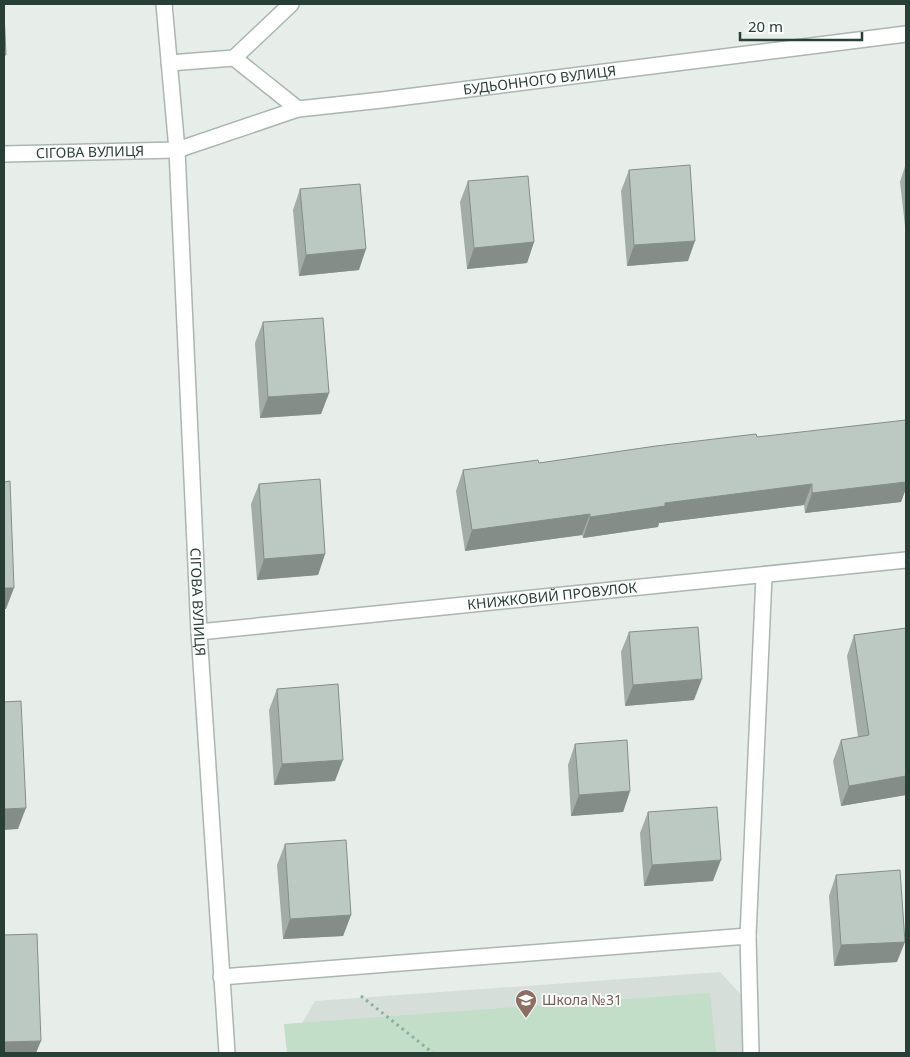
<svg xmlns="http://www.w3.org/2000/svg" width="910" height="1057" viewBox="0 0 910 1057" font-family="'Noto Sans',sans-serif">
<style>
.built{fill:#d5ded9}
.green{fill:#c2ddc8}
.lines{fill:none;stroke-linecap:round;stroke-linejoin:round}
.lane-casing{stroke:#aab6b1;stroke-width:18}
.street-casing{stroke:#aab6b1;stroke-width:18}
.path{stroke:#8aaea1;stroke-width:3;stroke-dasharray:2.5 4;stroke-linecap:butt}
.lane{stroke:#fff;stroke-width:15}
.street{stroke:#fff;stroke-width:15}
.wall{fill:#a2ada8}
.shaded-wall{fill:#848d88}
.building{fill:#bcc9c3;stroke:#848d88}
.labels{text-anchor:middle;stroke-width:4;stroke-linejoin:round;paint-order:stroke}
.street-label{font-size:14px;fill:#273f37;stroke:#f7faf9}
.education-label{font-size:14px;fill:#785e54;stroke:#f7faf9;text-anchor:start}
</style>
<rect width="100%" height="100%" fill="#e7eeea"/>
<polygon class="built" points="720,972 747,1001 748,1053 295,1053 294,1037 315,1001"/>
<polygon class="green" points="710,993 716,1053 287,1053 284,1024"/>
<g class="lines">
<g class="lane-casing">
<g id="lane">
<polyline points="221,977 748,936"/>
<polyline points="751,1053 748,936 764,576"/>
</g>
</g>
<g class="street-casing">
<g id="street">
<path id="s1" d="M164,4L177,150L199,632L227,1053"/>
<polyline points="234,58 298,109"/>
<polyline points="169,63 234,58 291,4"/>
<path id="s2" d="M4,154L177,150L298,109L382,100L906,34"/>
<path id="s3" d="M199,632L906,560"/>
</g>
</g>
<polyline class="path" points="361,996 433,1053"/>
<use href="#lane" class="lane"/>
<use href="#street" class="street"/>
</g>
<g class="wall">
<polygon points="906,163 906,235 900,182"/>
<polygon points="629,170 688,261 627,266 621,191"/>
<polygon points="468,181 534,242 527,263 467,269 460,202"/>
<polygon points="300,189 359,270 299,276 293,210"/>
<polygon points="263,322 329,393 321,414 260,418 255,343"/>
<polygon points="757,437 905,491 901,502 805,513 804,505 659,523 658,527 583,538 582,535 465,551 456,491 463,470 539,463"/>
<polygon points="259,484 325,554 318,575 257,580 251,504"/>
<polygon points="906,628 906,795 841,806 833,761 841,740 858,737 847,656 854,635"/>
<polygon points="629,632 694,700 625,706 621,652"/>
<polygon points="277,689 335,781 274,785 269,710"/>
<polygon points="575,744 630,791 623,812 571,816 568,765"/>
<polygon points="648,812 713,881 644,886 640,833"/>
<polygon points="285,844 351,915 343,936 283,939 277,865"/>
<polygon points="836,875 897,962 834,966 829,896"/>
</g>
<g class="shaded-wall">
<polygon points="695,241 688,261 627,266 634,245"/>
<polygon points="534,242 527,263 467,269 474,248"/>
<polygon points="366,249 359,270 299,276 306,255"/>
<polygon points="329,393 321,414 260,418 268,397"/>
<polygon points="906,474 906,491 905,491 901,502 805,513 812,493"/>
<polygon points="812,484 804,505 659,523 658,527 583,538 590,517 665,503"/>
<polygon points="590,514 582,535 465,551 472,530"/>
<polygon points="325,554 318,575 257,580 264,559"/>
<polygon points="4,588 14,588 6,609 4,609"/>
<polygon points="702,679 694,700 625,706 633,685"/>
<polygon points="343,760 335,781 274,785 282,764"/>
<polygon points="906,776 906,795 841,806 849,786"/>
<polygon points="630,791 623,812 571,816 579,795"/>
<polygon points="26,808 18,829 4,830 4,809"/>
<polygon points="721,860 713,881 644,886 652,865"/>
<polygon points="351,915 343,936 283,939 290,919"/>
<polygon points="905,942 897,962 834,966 841,945"/>
<polygon points="41,1041 36,1053 4,1053 4,1042"/>
</g>
<g class="building">
<polygon points="4,12 6,55 4,55"/>
<polygon points="690,165 695,241 634,245 629,170"/>
<polygon points="528,176 534,242 474,248 468,181"/>
<polygon points="360,184 366,249 306,255 300,189"/>
<polygon points="323,318 329,393 268,397 263,322"/>
<polygon points="906,420 906,482 812,493 812,484 665,503 665,506 590,517 590,514 472,530 463,470 538,460 539,463 656,446 756,434 757,437"/>
<polygon points="320,479 325,554 264,559 259,484"/>
<polygon points="10,481 14,588 4,588 4,482"/>
<polygon points="698,627 702,679 633,685 629,632"/>
<polygon points="906,628 906,776 849,786 841,740 869,735 854,635"/>
<polygon points="338,684 343,760 282,764 277,689"/>
<polygon points="21,701 26,808 4,809 4,702"/>
<polygon points="627,740 630,791 579,795 575,744"/>
<polygon points="717,807 721,860 652,865 648,812"/>
<polygon points="346,840 351,915 290,919 285,844"/>
<polygon points="900,870 905,942 841,945 836,875"/>
<polygon points="37,934 41,1041 4,1042 4,935"/>
</g>
<defs>
<g id="school-pin" transform="scale(1.125)"><path d="M0 17L-7.5 6A9.5 9.5 0 1 1 7.5 6Z" fill="#8d6e63" stroke="#f7faf9"/><path d="M0-5L7-2L0 1L-7-2ZM-4 1L0 2.5L4 1V4Q0 6-4 4Z" fill="#fff"/></g>
</defs>
<g fill-rule="evenodd">
<use href="#school-pin" x="526" y="1000"/>
</g>
<g class="labels">
<g class="street-label">
<text dy="5" stroke="none"><textPath href="#s2" startOffset="544">БУДЬОННОГО ВУЛИЦЯ</textPath></text>
<text dy="5" stroke="none"><textPath href="#s2" startOffset="86">СІГОВА ВУЛИЦЯ</textPath></text>
<text dy="5" stroke="none"><textPath href="#s3" startOffset="355">КНИЖКОВИЙ ПРОВУЛОК</textPath></text>
<text dy="5" stroke="none"><textPath href="#s1" startOffset="599">СІГОВА ВУЛИЦЯ</textPath></text>
</g>
<g class="education-label">
<text x="542" y="1005">Школа №31</text>
</g>
</g>
<rect width="910" height="1057" fill="none" stroke="#273f37" stroke-width="10"/>
<path d="M740 32v8h122v-8" fill="none" stroke="#273f37" stroke-width="2.5"/>
<text x="748" y="32" font-size="15" fill="#273f37" stroke="#f7faf9" stroke-width="4" paint-order="stroke">20 m</text>
</svg>
